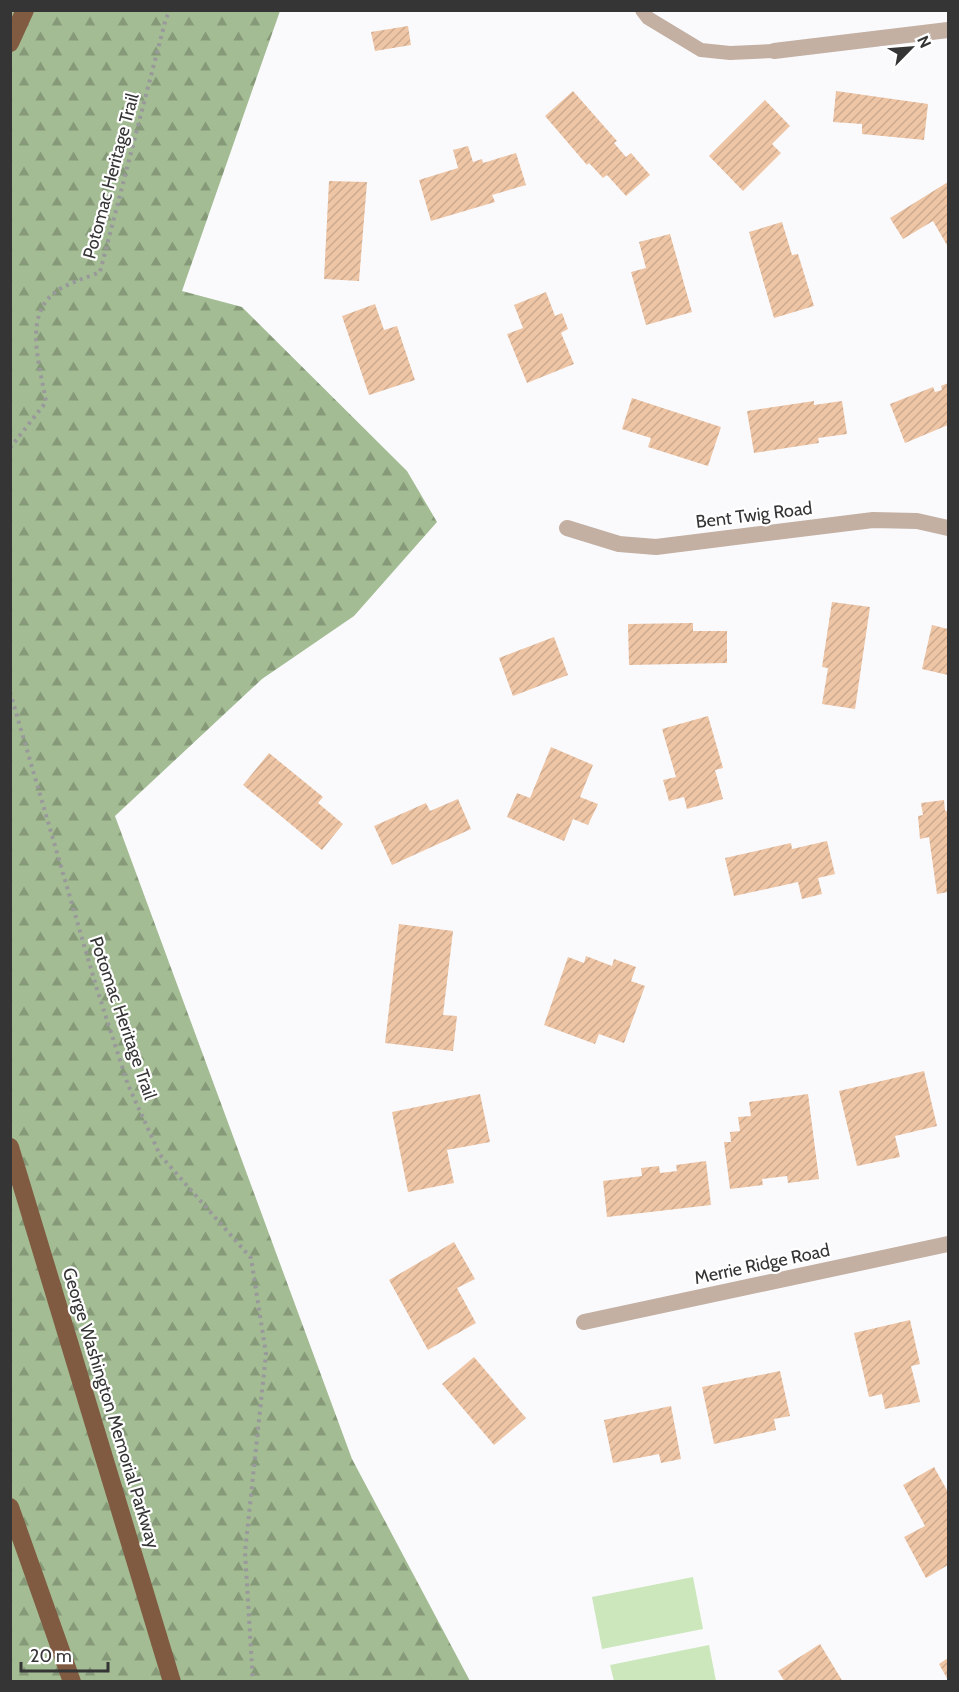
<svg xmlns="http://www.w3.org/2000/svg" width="959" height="1692" viewBox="0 0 959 1692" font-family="Cabin,sans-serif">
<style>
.forest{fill:url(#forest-firs)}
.garden{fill:#cde7bd}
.building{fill:url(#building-hatch)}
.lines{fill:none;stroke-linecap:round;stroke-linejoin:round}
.path{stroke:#99999b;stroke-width:4;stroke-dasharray:3 4.5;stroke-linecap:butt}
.service{stroke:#c3b0a3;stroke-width:14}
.minor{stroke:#c3b0a3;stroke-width:16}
.motorway{stroke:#815b41;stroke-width:18}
.labels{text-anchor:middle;stroke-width:4.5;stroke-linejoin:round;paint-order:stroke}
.street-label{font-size:18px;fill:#353536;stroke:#fff}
</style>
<defs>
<pattern id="forest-firs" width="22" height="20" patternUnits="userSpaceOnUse" patternTransform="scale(1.5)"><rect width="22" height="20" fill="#a3bc93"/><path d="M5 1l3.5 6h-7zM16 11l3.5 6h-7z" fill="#869a79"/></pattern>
<pattern id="building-hatch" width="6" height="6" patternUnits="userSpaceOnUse" patternTransform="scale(1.5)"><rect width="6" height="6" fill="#eec5a5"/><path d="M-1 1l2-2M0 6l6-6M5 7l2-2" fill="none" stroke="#cdaa8f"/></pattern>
</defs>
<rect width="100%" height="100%" fill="#fafafd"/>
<polygon class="forest" points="11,11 280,11 182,291 242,307 407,471 437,522 354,616 262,679 115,816 352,1459 470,1681 11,1682"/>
<g class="garden">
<polygon points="693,1577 703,1629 602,1649 592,1597"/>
<polygon points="709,1645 716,1681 614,1681 610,1665"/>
</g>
<g class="building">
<polygon points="408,26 411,45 375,51 371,32"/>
<polygon points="573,91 617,141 614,143 626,157 631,153 650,175 626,196 607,175 603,178 589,163 587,165 545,116"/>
<polygon points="836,91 928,104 924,140 862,134 862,124 833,122"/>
<polygon points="765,100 790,126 772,144 781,153 743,191 709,156"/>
<polygon points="468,146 473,162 482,159 483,163 516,153 526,185 492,195 495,202 431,221 419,180 458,168 453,150"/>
<polygon points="329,181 367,182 359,281 324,279"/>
<polygon points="948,182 948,247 933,221 903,239 890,218"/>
<polygon points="782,222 792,255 798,254 814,306 774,318 749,232"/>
<polygon points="670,234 692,312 646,325 631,272 646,268 639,242"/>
<polygon points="546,292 555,316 562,313 568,329 561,333 574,364 527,383 507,334 523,328 514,305"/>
<polygon points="375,304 384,330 397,326 415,380 369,395 342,316"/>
<polygon points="948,383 948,425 905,443 890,404 933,387 935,392 942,390 941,386"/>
<polygon points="632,398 721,427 708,466 648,447 651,438 622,429"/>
<polygon points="814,401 814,405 842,401 847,434 818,438 819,443 754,453 747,411"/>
<polygon points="832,602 870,607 855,709 822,704 828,668 822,667"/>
<polygon points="693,623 693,631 727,631 727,663 629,665 628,624"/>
<polygon points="932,625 948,629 948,675 922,669"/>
<polygon points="554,637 568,675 513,696 499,658"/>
<polygon points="708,716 723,768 715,770 723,799 687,809 684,797 669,801 663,780 676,777 662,729"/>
<polygon points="551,747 593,765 580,797 598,804 588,825 573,819 564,841 507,817 517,793 530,798"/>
<polygon points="269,753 323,797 318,803 343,824 322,850 243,785"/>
<polygon points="458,799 471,829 392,865 374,826 426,803 430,811"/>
<polygon points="944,800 945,811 948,811 948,892 937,894 929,837 920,839 918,816 923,815 921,803"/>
<polygon points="827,841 835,874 818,878 822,894 802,899 798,882 734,896 725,858 791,843 792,849"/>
<polygon points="399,924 453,931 443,1015 457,1016 453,1051 385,1043"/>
<polygon points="586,956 612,966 614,959 636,967 631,981 645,986 624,1043 599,1034 595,1044 544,1025 568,957 584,963"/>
<polygon points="924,1071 937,1126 895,1136 900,1157 857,1166 839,1091"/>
<polygon points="480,1094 490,1142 447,1150 454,1183 408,1192 392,1112"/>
<polygon points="808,1094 819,1179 788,1183 787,1176 762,1179 763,1185 730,1189 724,1142 731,1142 730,1132 740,1131 738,1117 751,1116 749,1102"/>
<polygon points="706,1161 711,1205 607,1217 603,1181 642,1176 641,1168 659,1166 660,1173 677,1171 676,1165"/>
<polygon points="454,1242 475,1279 457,1288 476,1323 428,1350 389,1280"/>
<polygon points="910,1320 920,1364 911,1366 920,1402 885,1409 882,1394 869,1397 854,1333"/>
<polygon points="474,1357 526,1418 494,1445 442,1384"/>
<polygon points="780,1371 790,1416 774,1419 776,1430 714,1444 702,1387"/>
<polygon points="671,1406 681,1459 661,1463 659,1454 613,1463 604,1420"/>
<polygon points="934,1467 948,1492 948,1565 926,1578 904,1537 925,1526 903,1485"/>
<polygon points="820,1644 843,1682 785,1682 778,1671"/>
<polygon points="948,1658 948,1680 939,1664"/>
</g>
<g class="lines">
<g class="path">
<path d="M10,448L46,402C41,369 23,319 53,294C64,284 86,278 100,272L166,18L171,10"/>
<polyline points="10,692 96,986 128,1085 160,1155 251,1258 266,1354 245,1552 253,1682"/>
</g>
<polyline class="service" points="642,10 648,18 701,50 730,53 774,51"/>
<g class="minor">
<polyline points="774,51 948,30"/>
<polyline points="567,528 619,544 656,547 873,520 917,521 948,528"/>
<polyline points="584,1322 948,1244"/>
</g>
<g class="motorway">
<polyline points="10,43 25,10"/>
<polyline points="10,1147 172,1682"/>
<polyline points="10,1507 72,1682"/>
</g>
</g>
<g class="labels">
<g class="street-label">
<text transform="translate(111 176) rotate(-75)" y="6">Potomac Heritage Trail</text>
<text transform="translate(754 515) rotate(-7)" y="6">Bent Twig Road</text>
<text transform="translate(123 1018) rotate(71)" y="6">Potomac Heritage Trail</text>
<text transform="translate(762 1264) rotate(-12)" y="6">Merrie Ridge Road</text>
<text transform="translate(111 1408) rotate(73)" y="6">George Washington Memorial Parkway</text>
</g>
</g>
<rect width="959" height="1692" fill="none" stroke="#353536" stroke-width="24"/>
<g transform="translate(911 48) rotate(65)" stroke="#ffffff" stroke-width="4.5" paint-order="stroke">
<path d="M0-4.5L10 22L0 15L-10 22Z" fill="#353536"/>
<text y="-9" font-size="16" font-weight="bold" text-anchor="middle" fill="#353536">N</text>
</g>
<path d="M21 1662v9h87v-9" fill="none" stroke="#353536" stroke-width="3"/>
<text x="30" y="1662" font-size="18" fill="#353536" stroke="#ffffff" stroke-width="4.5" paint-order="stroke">20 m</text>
</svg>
